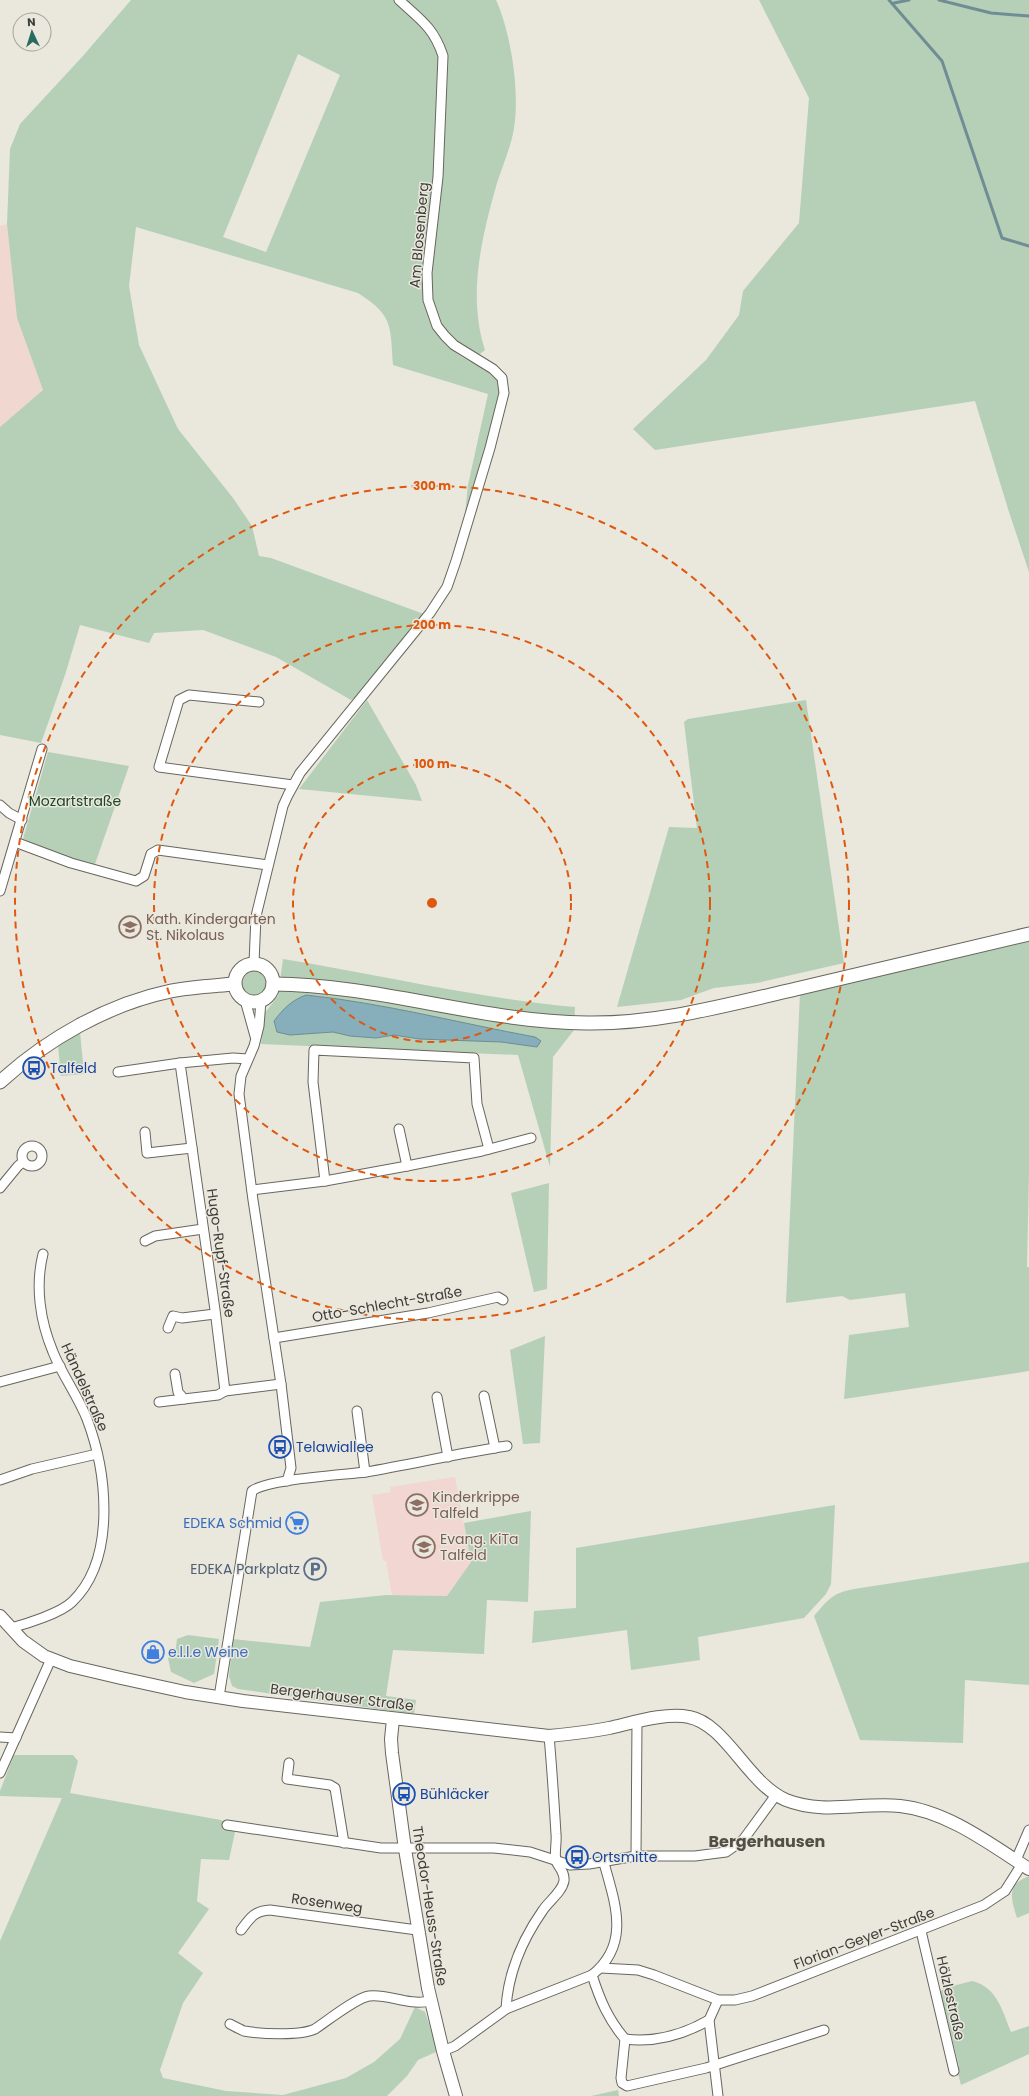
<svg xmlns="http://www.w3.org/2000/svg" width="1029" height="2096" viewBox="0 0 1029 2096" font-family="Poppins,sans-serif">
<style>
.industrial{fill:#f0d7d0}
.education{fill:#f1d6d2}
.green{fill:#b5d0b7;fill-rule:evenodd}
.water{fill:#86aebb;stroke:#708c94}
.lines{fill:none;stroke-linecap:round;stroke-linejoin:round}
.stream{stroke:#708c94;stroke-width:3}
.minor-casing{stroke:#68665d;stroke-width:11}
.tertiary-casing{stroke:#68665d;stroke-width:14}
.secondary-casing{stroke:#68665d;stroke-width:15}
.minor{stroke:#fff;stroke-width:9}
.tertiary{stroke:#fff;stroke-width:12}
.secondary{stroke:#fff;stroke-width:13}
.ring{fill:none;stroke:#e0580e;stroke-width:2;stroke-dasharray:7 5}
.labels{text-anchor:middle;stroke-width:3;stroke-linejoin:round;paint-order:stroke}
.street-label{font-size:14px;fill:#3e3d39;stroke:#eae7dd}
.park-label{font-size:14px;fill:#1c4522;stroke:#eae7dd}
.education-label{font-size:14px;fill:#785e54;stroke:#eae7dd;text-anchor:start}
.transit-label{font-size:14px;fill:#164399;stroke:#eae7dd;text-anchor:start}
.shop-label{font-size:14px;fill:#366cbe;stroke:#eae7dd;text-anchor:end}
.service-label{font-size:14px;fill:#4e5e75;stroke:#eae7dd;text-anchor:end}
.quarter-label{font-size:16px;font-weight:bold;fill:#514f46;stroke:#eae7dd}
.centre{fill:#e0580e;stroke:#eae7dd;stroke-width:2}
.ring-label{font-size:12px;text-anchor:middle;font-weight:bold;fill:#e0580e;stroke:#eae7dd;stroke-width:3;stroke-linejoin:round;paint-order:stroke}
</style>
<rect width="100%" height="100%" fill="#eae7dd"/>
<polygon class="industrial" points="7,224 17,318 43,390 0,427 0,226"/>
<polygon class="education" points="455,1477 471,1562 447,1596 392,1595 386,1561 383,1561 372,1495 391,1492 390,1487"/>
<g class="green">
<path d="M131,0H496C511,33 520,92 514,128C511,147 503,164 497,183C482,236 467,295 485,350L476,357C427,325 426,301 431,246L426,245C420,281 424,322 452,349C464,361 483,366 497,376L500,383V394L490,437L468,510L465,514L468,485L488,394L393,365C390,326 394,316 358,293L136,227L129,286L139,345L178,429L233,498L252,526L259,556L271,558L424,614L363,693L351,700L276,657L203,630L154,633L149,643L80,625L65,675L41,743L0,735V427L43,390L17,318L7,224L10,149L20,124L82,57ZM298,54L340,75L266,252L223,237Z"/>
<polygon points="759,0 1029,0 1029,572 1009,512 975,401 655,450 633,429 706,360 739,315 743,291 799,223 809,98"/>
<polygon points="367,700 416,785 422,801 299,789"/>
<polygon points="806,700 844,963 757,983 714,988 681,1000 617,1007 669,827 697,828 684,722 688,719"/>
<polygon points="48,752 129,766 94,867 70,860 23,839"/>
<polygon points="1029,940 1029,1172 1027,1267 1029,1267 1029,1371 844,1399 849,1335 909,1327 905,1293 850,1300 842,1296 786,1303 800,993"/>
<path d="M283,959C380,975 477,998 575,1007L574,1030L553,1057L550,1167L518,1055L261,1044L264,1014L278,996Z"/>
<circle cx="255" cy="983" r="14"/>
<polygon points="80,1032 84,1074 61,1076 58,1045"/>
<polygon points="549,1183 547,1289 534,1292 511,1193"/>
<polygon points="545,1336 540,1443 523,1444 510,1350"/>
<polygon points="835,1505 831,1584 826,1594 804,1618 698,1637 700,1660 631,1670 627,1630 532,1643 534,1611 576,1608 576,1548"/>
<polygon points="531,1511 528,1602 487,1600 484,1654 393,1650 386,1696 416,1700 414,1714 238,1689 232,1686 229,1676 233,1639 310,1647 320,1602 386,1595 447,1596 471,1562 464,1523"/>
<path d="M1029,1562V1685L965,1680L963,1743L860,1740L814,1616C828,1600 832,1593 854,1589Z"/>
<polygon points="188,1635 219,1639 214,1674 194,1683 171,1672 168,1658 175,1654 177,1639"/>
<polygon points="14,1755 73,1755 78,1761 70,1793 221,1820 235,1832 229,1860 201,1859 197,1901 209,1909 178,1953 203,1973 183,2003 160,2070 163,2078 226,2091 283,2095 346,2078 374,2062 400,2039 415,2007 425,2012 438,2051 418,2060 407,2076 387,2096 0,2096 0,1941 62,1798 0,1796 0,1791"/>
<path d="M1029,1876V1913L1017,1918C1011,1899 1006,1885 1029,1876Z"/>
<path d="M972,1981C997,1987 1002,2010 1011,2032L1029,2026V2054L961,2085L957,2069L959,2066L940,1992L945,1988Z"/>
<polygon points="618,2090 619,2096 591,2096"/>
</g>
<path class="water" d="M306,995C383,1003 459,1023 535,1037L541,1041L537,1047L501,1042L419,1039L394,1035L376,1038L350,1036L333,1032L290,1035L277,1032L274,1021C283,1009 292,1000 306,995Z"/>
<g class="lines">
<g class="stream">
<polyline points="889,0 942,61 1002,238 1029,246"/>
<polyline points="939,0 991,13 1029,16"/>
<polyline points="894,3 909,0"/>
</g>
<g class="minor-casing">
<g id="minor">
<polyline points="259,702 189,695 179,700 159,767 293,785"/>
<polyline points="0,805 9,813 22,820"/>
<polyline points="15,842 71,863 136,881 144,876 151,854 158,850 268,865"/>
<polyline points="0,891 42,749"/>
<path d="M254,963L256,916L283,806L288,795L300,773L430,613L447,587L456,561L490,448L504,393L502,378L493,369L454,345L445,336L437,326L428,300L427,273L438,177L443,56C434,28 420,19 399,0"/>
<polyline points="245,1000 255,1036"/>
<polyline points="261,1001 259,1026 254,1046 241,1076 239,1094 253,1200 281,1384 291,1468 287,1481"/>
<polyline points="248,1059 233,1058 180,1063 215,1310 225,1391 281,1384"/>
<polyline points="118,1072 180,1063"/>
<polyline points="399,1129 407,1166"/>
<polyline points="145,1132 147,1153 192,1148"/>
<circle cx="32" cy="1156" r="10"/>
<polyline points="325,1181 313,1082 314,1050 474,1058 477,1104 489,1149"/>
<polyline points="0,1188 18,1166 23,1162"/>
<polyline points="252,1190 325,1181 407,1166 482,1151 531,1138"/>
<polyline points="145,1241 155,1236 203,1229"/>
<polyline points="168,1328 173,1316 182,1318 215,1314"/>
<polyline points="274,1338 428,1313 498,1297 503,1300"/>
<polyline points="175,1374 178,1392 184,1399 218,1395 225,1391"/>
<polyline points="0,1382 60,1366"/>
<polyline points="484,1396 495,1448"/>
<polyline points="437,1397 448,1457"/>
<polyline points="159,1402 184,1399"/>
<polyline points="357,1411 365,1472"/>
<polyline points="0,1480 32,1469 97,1454"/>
<path d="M11,1628C26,1624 61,1613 72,1602C117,1559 107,1472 87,1419C78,1396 62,1375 53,1352C40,1321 35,1286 43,1254"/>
<path d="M219,1697L252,1491C268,1479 342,1475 366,1472C413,1464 460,1453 507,1446"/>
<polyline points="0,1737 16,1738"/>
<polyline points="289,1763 287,1779 330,1785 335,1788 344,1843"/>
<polyline points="0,1773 51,1659"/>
<polyline points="227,1825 381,1848 494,1848 530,1852 570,1865 589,1864 636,1856 695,1856 726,1852 743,1840 776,1795"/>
<polyline points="636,1856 637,1722"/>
<polyline points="1016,1860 1029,1830"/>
<path d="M241,1930C250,1918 254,1911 270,1910L417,1930"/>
<polyline points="921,1931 954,2071"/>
<polyline points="601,1968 638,1970 654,1975 718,2000 735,2000 752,1996 984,1905 1005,1891 1022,1864"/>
<path d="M592,1975C600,2000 608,2019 625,2039L621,2078L622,2083L627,2086L706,2068L824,2030"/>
<polyline points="718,2000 709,2020 718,2096"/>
<path d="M506,2009C508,1972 522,1940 543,1910C549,1901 562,1892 564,1881C565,1872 559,1868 556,1861C554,1854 557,1842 556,1834C554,1801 552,1769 549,1736"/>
<path d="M230,2024C234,2026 239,2029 244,2031C261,2034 300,2036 315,2029C327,2021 356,1998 369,1996C387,1993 407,2006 430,2001"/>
<path d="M625,2039C656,2043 683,2035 709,2020"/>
<path d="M443,2051L455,2046L506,2009L592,1975C631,1944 615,1903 604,1863"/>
</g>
</g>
<g class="tertiary-casing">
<g id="tertiary">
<path d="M0,1616L23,1641L44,1656L70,1666L121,1678L185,1692L243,1701L549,1736C569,1734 589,1732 609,1728C632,1723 666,1712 689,1717C726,1724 748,1784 786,1800C824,1815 861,1802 900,1806C947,1811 990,1844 1029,1869"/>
<polyline points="393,1719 391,1739 392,1753 405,1849 428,1988 443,2051 456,2096"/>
</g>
</g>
<g class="secondary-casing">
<g id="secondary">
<circle cx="254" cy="983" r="19"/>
<path d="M273,984C381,985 481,1022 587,1023C658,1024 727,1005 796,989C874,971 951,952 1029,934"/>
<path d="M0,1082C47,1039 108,1004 171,991C192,987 213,986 234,984"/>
</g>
</g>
<use href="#minor" class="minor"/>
<use href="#tertiary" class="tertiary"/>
<use href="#secondary" class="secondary"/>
</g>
<g class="ring">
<circle cx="432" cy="903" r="139"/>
<circle cx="432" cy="903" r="278"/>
<circle cx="432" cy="903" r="417"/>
</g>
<defs>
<g id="school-ring" transform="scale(1.15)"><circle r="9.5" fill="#eae7dd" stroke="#8d6e63" stroke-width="1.5"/><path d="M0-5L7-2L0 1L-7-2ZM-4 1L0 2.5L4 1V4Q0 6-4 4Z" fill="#8d6e63"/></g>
<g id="bus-ring" transform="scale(1.15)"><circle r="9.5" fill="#eae7dd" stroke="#1a4fb4" stroke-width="1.5"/><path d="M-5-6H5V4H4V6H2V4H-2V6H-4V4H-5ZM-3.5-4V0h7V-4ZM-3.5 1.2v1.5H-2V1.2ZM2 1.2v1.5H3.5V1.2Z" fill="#1a4fb4"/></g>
<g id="supermarket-ring" transform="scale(1.15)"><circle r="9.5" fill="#eae7dd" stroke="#3f7fe0" stroke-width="1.5"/><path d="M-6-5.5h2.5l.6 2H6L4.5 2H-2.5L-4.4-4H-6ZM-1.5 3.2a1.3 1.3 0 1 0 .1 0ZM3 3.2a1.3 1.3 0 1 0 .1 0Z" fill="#3f7fe0"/></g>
<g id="parking-ring" transform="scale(1.15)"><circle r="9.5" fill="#eae7dd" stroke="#5c6f8a" stroke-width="1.5"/><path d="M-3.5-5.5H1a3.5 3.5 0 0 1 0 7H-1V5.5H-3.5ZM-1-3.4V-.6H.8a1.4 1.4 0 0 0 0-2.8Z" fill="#5c6f8a"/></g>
<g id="shop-ring" transform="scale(1.15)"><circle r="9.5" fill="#eae7dd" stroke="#3f7fe0" stroke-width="1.5"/><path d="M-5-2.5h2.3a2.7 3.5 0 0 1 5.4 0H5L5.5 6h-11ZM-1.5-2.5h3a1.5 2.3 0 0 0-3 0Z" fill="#3f7fe0"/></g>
</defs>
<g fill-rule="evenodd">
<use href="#school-ring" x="130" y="927"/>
<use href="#bus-ring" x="34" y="1068"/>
<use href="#bus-ring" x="280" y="1447"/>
<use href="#school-ring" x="417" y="1505"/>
<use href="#supermarket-ring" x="297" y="1523"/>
<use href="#school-ring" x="424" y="1547"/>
<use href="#parking-ring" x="315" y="1569"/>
<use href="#shop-ring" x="153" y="1652"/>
<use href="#bus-ring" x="404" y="1794"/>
<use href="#bus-ring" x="577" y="1857"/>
</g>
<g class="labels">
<g class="street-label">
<text transform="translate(419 235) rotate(-85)" y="5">Am Blosenberg</text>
<text transform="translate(221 1253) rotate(82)" y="5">Hugo-Rupf-Straße</text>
<text transform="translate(387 1304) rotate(-10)" y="5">Otto-Schlecht-Straße</text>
<text transform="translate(85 1387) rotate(66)" y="5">Händelstraße</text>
<text transform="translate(342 1697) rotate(7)" y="5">Bergerhauser Straße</text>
<text transform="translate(327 1903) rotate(8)" y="5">Rosenweg</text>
<text transform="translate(430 1906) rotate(81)" y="5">Theodor-Heuss-Straße</text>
<text transform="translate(864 1938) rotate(-21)" y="5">Florian-Geyer-Straße</text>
<text transform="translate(951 1998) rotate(77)" y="5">Hölzlestraße</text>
</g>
<g class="park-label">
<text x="75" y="806">Mozartstraße</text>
</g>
<g class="education-label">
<text x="146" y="924">Kath. Kindergarten<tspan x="146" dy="16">St. Nikolaus</tspan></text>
<text x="432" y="1502">Kinderkrippe<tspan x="432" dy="16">Talfeld</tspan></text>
<text x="440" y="1544">Evang. KiTa<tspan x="440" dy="16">Talfeld</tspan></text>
</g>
<g class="transit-label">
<text x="50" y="1073">Talfeld</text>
<text x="296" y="1452">Telawiallee</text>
<text x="420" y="1799">Bühläcker</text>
<text x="592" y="1862">Ortsmitte</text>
</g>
<g class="shop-label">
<text x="282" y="1528">EDEKA Schmid</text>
<text x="168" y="1657" text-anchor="start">e.l.l.e Weine</text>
</g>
<g class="service-label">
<text x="300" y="1574">EDEKA Parkplatz</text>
</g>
<g class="quarter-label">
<text x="767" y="1847">Bergerhausen</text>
</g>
</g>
<circle cx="432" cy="903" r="6" class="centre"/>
<g class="ring-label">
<text x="432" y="490">300 m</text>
<text x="432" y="629">200 m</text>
<text x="432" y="768">100 m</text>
</g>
<g transform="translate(32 32) rotate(356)"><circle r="19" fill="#eae7dd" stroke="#a5a39b"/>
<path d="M0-3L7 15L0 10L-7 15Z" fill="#276c5e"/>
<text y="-6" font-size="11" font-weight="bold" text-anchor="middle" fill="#3e3d39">N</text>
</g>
</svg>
